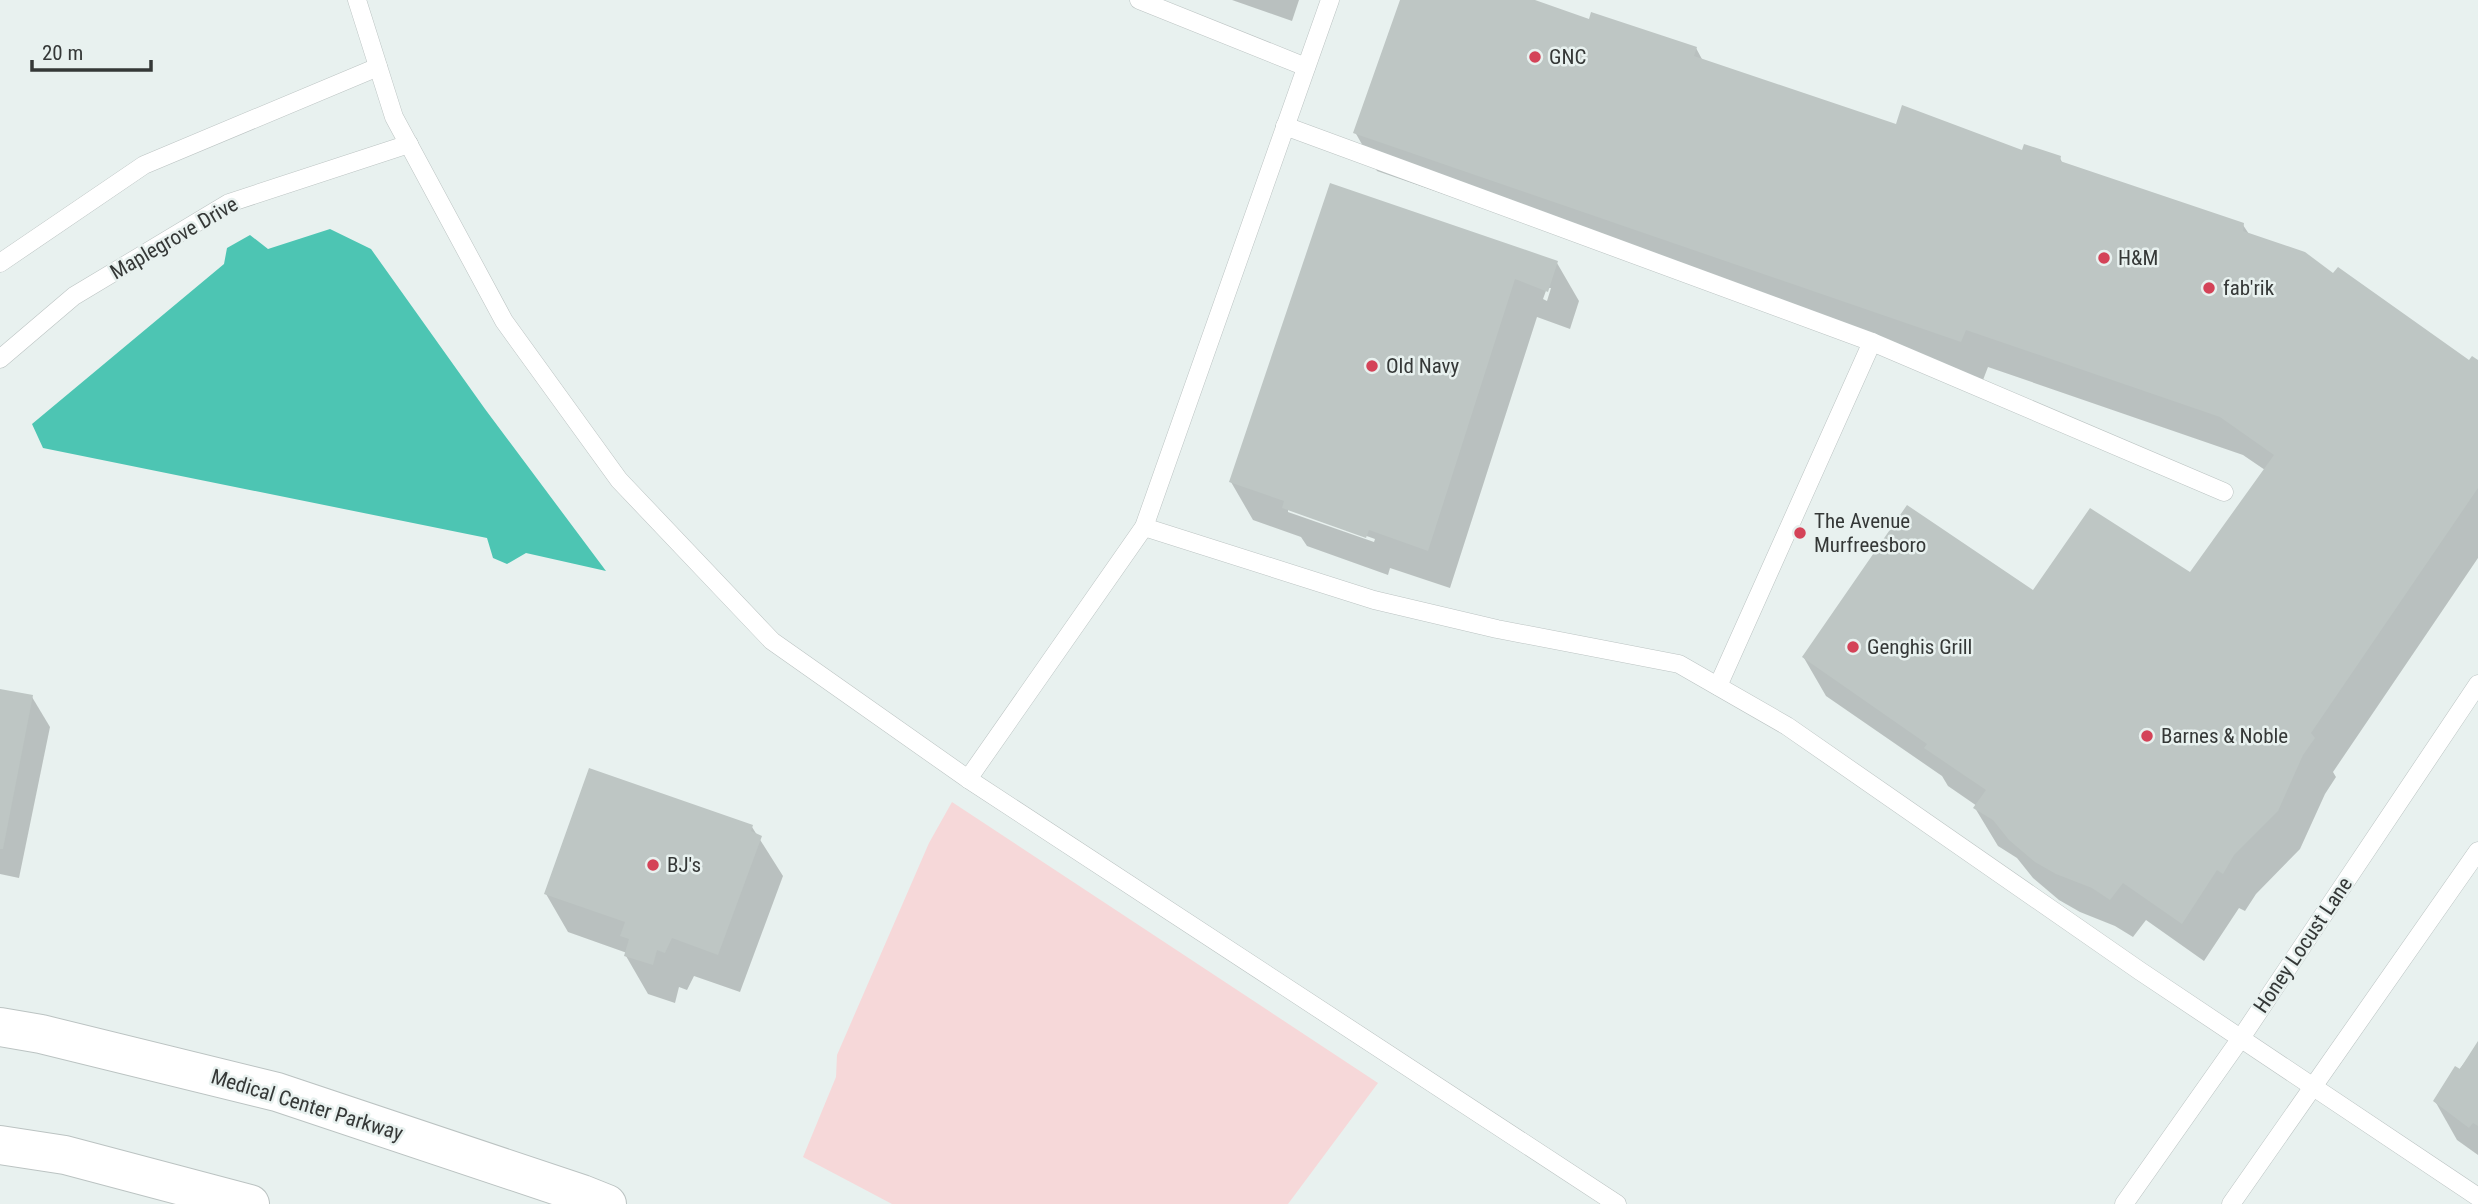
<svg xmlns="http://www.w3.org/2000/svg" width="2478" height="1204" viewBox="0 0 2478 1204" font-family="'Roboto Condensed',sans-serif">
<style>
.green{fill:#f6d8d9}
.water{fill:#4dc5b3}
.shadow{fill:#0003;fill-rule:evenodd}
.building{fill:#bec6c4}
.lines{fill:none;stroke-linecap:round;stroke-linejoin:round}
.lane-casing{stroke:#bbc3c2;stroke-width:19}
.secondary-casing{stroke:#bbc3c2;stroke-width:40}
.lane{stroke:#fff;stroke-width:18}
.secondary{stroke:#fff;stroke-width:38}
.poi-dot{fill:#d44358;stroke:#e8f1ef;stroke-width:2.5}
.labels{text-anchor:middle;stroke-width:5;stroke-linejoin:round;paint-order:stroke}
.poi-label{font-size:21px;fill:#353837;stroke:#e8f1ef;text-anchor:start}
.street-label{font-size:21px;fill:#353837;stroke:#e8f1ef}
</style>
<rect width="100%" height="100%" fill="#e8f1ef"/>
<polygon class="green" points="952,802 1378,1083 1288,1204 892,1204 803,1157 836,1077 837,1055 929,843"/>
<polygon class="water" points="330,229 371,249 485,409 606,571 526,553 507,564 493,558 487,538 43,448 32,424 224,264 227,248 250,235 268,249"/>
<g class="shadow">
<polygon points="1232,0 1299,0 1292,21"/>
<polygon points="1402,0 1530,0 1590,21 1696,48 1703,61 1898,126 2060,158 2063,164 2243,225 2249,234 2333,275 2469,362 2478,362 2478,558 2333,772 2336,777 2325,794 2300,849 2256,894 2245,911 2239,908 2204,961 2146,920 2133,937 2115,926 2080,912 2059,900 2033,878 2017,858 1998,846 1975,808 1977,806 1948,786 1942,776 1826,696 1804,658 2034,593 2190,575 2265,470 2243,455 1988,367 1983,380 1377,171 1355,132"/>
<path d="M1331,185L1557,263L1579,301L1570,329L1537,317L1450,588L1390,568L1388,575L1307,546L1301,537L1253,520L1231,482ZM1547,288H1551L1547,301L1543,299ZM1288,508L1375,539L1374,542L1288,512Z"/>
<polygon points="0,691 32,697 50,727 19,878 0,874"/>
<polygon points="752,827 783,876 740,992 694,976 687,990 679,987 675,1003 648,994 626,956 627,953 568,932 546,894"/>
<polygon points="2478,1045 2478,1155 2457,1140 2435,1101"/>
</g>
<g class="building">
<polygon points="1400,0 1535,0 1589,19 1591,12 1697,47 1694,56 1896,124 1902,105 2022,150 2024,144 2061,156 2060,161 2244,223 2243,231 2305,252 2333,273 2338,267 2469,360 2472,356 2478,360 2478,488 2311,733 2315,738 2303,755 2278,811 2234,855 2223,874 2217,870 2182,924 2123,883 2110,900 2092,888 2056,874 2035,862 2009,840 1993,820 1973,808 1986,790 1924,748 1927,744 1802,657 1907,505 2033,590 2090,508 2190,572 2274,455 2220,417 1966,330 1961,342 1353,133"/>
<polygon points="1330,183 1558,261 1548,292 1515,279 1428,551 1369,530 1366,538 1282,508 1284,501 1229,482"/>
<polygon points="0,689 33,695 3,849 0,849"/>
<polygon points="589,768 753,825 751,831 762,836 718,955 672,938 665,953 657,950 653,965 624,956 629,939 620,936 625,922 544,894"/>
<polygon points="2478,1041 2478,1126 2473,1123 2469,1128 2433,1101 2455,1066 2460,1069"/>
</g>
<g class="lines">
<g class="lane-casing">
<g id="lane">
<polyline points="357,0 394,117 504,321 619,480 772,641 968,779 1617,1204"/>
<polyline points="1139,0 1306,67"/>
<polyline points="1285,126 1872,342"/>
<polyline points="0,263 144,165 378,67"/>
<polyline points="0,359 74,296 229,203 409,144"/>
<polyline points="1144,527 1374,600 1497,629 1679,664 1787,726 2140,971 2478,1197"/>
<polyline points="1718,686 1872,342 2224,492"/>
<polyline points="968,779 1144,527 1330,0"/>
<polyline points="2124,1204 2241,1038 2478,684"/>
<polyline points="2231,1204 2478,851"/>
</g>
</g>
<g class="secondary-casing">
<g id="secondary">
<polyline points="0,1027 41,1034 277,1092 582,1194 607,1204"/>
<polyline points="0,1145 65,1155 250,1204"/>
</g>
</g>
<use href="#lane" class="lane"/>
<use href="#secondary" class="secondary"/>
</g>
<g class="poi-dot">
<circle cx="1535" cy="57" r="7"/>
<circle cx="2104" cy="258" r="7"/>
<circle cx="2209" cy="288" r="7"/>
<circle cx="1372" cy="366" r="7"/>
<circle cx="1800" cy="533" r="7"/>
<circle cx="1853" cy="647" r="7"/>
<circle cx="2147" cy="736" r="7"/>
<circle cx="653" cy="865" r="7"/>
</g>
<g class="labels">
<g class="poi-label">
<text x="1549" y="64">GNC</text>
<text x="2118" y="265">H&amp;M</text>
<text x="2223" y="295">fab'rik</text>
<text x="1386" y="373">Old Navy</text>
<text x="1814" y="528">The Avenue<tspan x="1814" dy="24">Murfreesboro</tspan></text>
<text x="1867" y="654">Genghis Grill</text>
<text x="2161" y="743">Barnes &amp; Noble</text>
<text x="667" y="872">BJ's</text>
</g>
<g class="street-label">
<text transform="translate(174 238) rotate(-30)" y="7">Maplegrove Drive</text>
<text transform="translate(2303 945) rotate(-56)" y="7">Honey Locust Lane</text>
<text transform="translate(307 1105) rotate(17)" y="7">Medical Center Parkway</text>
</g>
</g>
<path d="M32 60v10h119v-10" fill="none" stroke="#353837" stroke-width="3.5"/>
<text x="42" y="60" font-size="21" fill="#353837" stroke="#e8f1ef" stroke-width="5" paint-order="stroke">20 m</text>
</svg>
